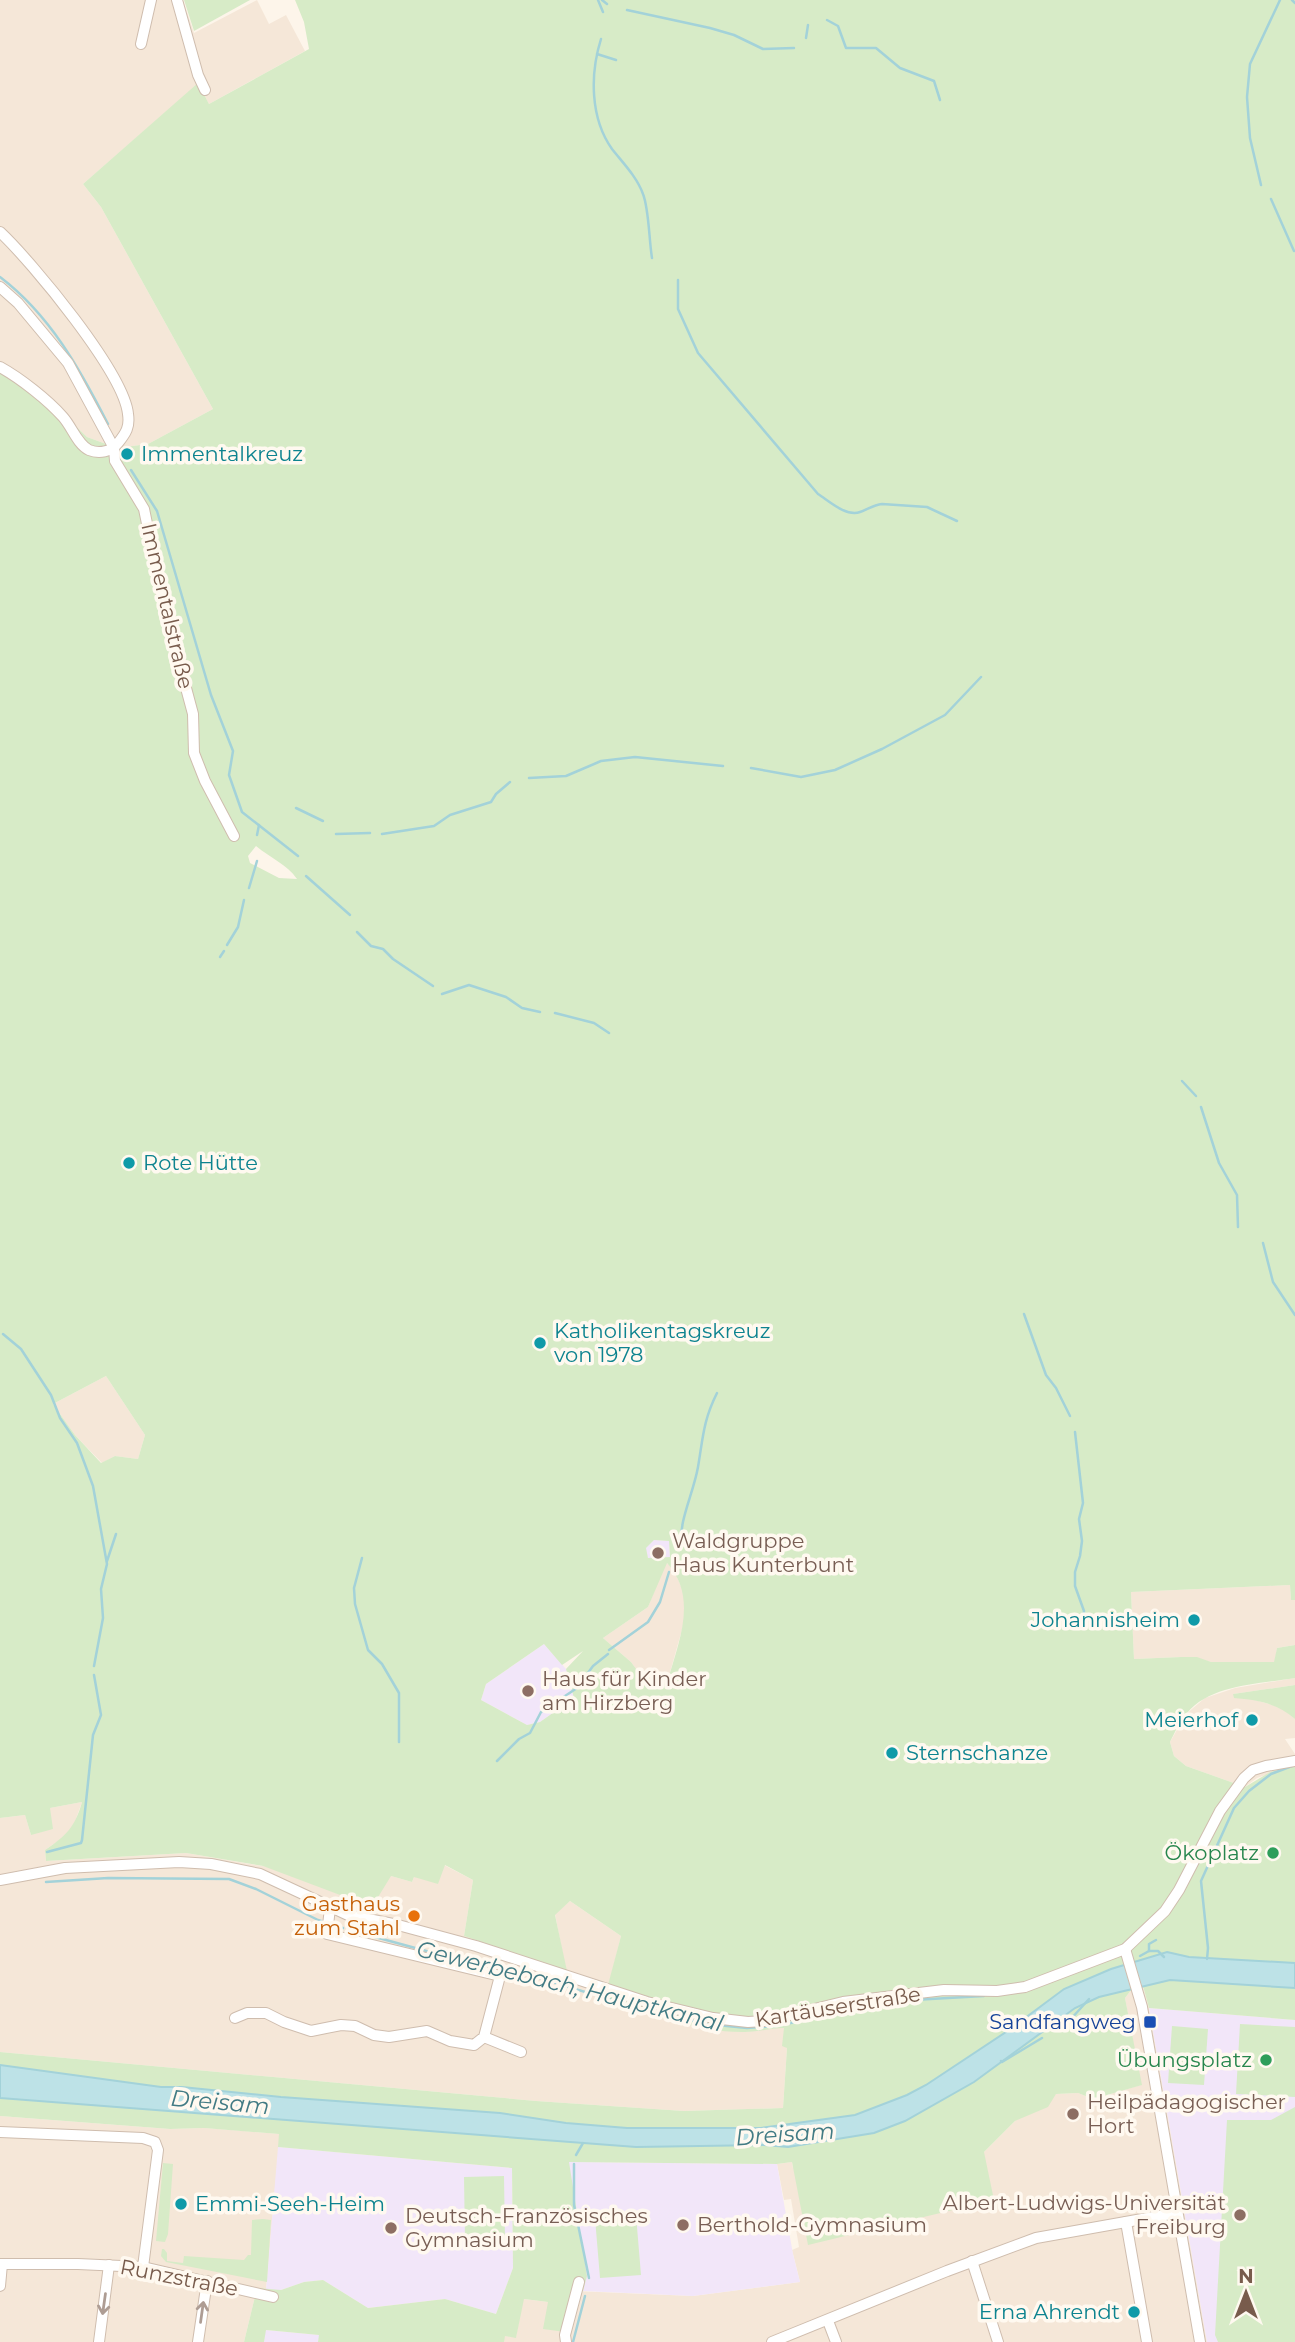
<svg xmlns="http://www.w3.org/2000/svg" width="1295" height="2342" viewBox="0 0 1295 2342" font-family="Montserrat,sans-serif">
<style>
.residential{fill:#f5e7d8}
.education{fill:#f2e6f9}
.green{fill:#d7ebc7;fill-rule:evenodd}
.water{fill:#bde2e7;stroke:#a3d2d9;stroke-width:2}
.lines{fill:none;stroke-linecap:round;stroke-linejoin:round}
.stream{stroke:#a3d2d9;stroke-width:2.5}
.minor-casing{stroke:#cfbdae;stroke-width:12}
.minor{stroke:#fff;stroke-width:10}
.oneway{stroke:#ae9d94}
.culture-dot{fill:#0f9aa8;stroke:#fff9f0;stroke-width:2.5}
.education-dot{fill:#8d6e63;stroke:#fff9f0;stroke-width:2.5}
.leisure-dot{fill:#2e9e5b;stroke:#fff9f0;stroke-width:2.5}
.food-dot{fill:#e8710a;stroke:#fff9f0;stroke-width:2.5}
.transit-dot{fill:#1a4fb4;stroke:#fff9f0;stroke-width:2.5}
.labels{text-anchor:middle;stroke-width:7;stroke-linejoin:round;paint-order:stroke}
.culture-label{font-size:21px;fill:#0d838f;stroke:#fff9f0;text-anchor:start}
.street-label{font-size:21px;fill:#785b4c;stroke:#fff9f0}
.education-label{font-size:21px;fill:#785e54;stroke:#fff9f0;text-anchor:start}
.leisure-label{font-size:21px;fill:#27864d;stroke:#fff9f0;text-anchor:end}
.food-label{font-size:21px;fill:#c56008;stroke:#fff9f0;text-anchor:end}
.transit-label{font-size:21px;fill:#164399;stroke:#fff9f0;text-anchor:end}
.water-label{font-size:23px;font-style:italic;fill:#427b84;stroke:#fff9f0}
</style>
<rect width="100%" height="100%" fill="#fdf5ea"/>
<g class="residential">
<polygon points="0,0 183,0 194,33 257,0 269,24 286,15 305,51 209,104 198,84 83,184 101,207 213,409 148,444 117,448 87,437 39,390 0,364"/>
<polygon points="106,1376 145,1435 138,1459 115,1456 102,1463 75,1435 53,1404"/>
<polygon points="666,1562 675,1572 685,1596 685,1619 667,1683 648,1685 631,1662 603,1638 648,1607"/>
<polygon points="1290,1585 1291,1600 1295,1600 1295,1645 1277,1648 1275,1662 1211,1662 1181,1657 1134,1659 1131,1592"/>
<polygon points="1295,1678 1295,1685 1233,1694 1273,1705 1286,1711 1295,1719 1295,1738 1285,1739 1295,1754 1295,1766 1285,1768 1257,1778 1245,1787 1186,1766 1174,1756 1170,1742 1186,1714 1205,1698 1235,1688"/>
<polygon points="82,1802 73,1827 61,1839 45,1850 46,1861 186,1853 262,1866 391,1876 412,1882 414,1877 444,1865 473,1880 464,1936 566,1971 555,1914 570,1901 621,1936 605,2000 655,2016 707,2027 744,2032 784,2027 787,2048 783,2108 684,2111 536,2101 0,2052 0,1818 25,1815 31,1835 50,1808"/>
<polygon points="1143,1986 1149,2008 1207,2342 497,2342 505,2336 516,2337 523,2299 548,2302 575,2291 693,2296 800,2282 792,2250 799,2247 791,2199 784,2200 777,2164 792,2162 793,2168 984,2152 1015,2121 1056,2094 1078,2093 1093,2099 1141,2085 1125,1998 1132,1989"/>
<polygon points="0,2116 170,2129 204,2128 280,2134 266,2290 257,2288 244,2342 0,2342"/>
</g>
<g class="education">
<polygon points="654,1540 669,1541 670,1557 648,1559 645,1548"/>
<polygon points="544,1644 566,1669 574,1698 540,1722 527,1725 481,1700 486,1684"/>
<polygon points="1149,2008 1295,2020 1295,2342 1207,2342"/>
<polygon points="278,2147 512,2168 513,2268 496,2314 445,2299 368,2308 323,2280 304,2282 281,2290 266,2290"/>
<polygon points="568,2162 777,2164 793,2254 800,2282 693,2296 583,2291 586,2276"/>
<polygon points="265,2330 320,2335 318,2342 264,2342"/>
</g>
<g class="green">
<polygon points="184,0 250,0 194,31"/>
<path d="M295,0H1295V1600H1291L1290,1585L1131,1592L1134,1659L1181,1657H1197L1211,1662H1274L1277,1648L1295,1645V1678C1260,1684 1211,1684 1187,1713C1180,1721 1175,1732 1170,1742L1174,1756L1186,1766L1245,1787L1270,1772L1295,1766V1963L1189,1957L1167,1952L1111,1969L1064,1989L1009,2030L926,2085L907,2095L855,2115L810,2121L788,2147L874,2133L974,2082L1075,2008L1099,1997L1132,1989L1125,1998L1142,2085L1093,2099L1078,2093L1056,2094L1048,2107L1015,2121L984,2152L994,2200L808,2245L792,2162L777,2164L569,2162L587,2276L583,2291L575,2292L565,2332L543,2329L548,2302L524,2299L516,2338L505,2336L504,2342H318L319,2335L266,2330L264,2342H244L257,2288L281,2290L304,2282L323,2280L368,2308L445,2299L496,2314L513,2268L512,2168L278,2147L279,2134L204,2128L170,2129L0,2116V2052L536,2101L684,2111L783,2108L787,2048L782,2046L784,2028C771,2028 758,2032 745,2032C700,2033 647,2013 604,2000L621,1936L570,1901L555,1915L567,1971L464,1936L473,1880L445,1865L438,1884L414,1877L412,1882L391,1876L372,1907L263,1866L186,1853L46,1861L45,1850C66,1836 75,1827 82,1802L50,1808L53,1829L31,1835L25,1815L0,1818V364L39,390L87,437L117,448L148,444L213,409L101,207L83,184L198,83L209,104L309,49L304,22ZM256,846C270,858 287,864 297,879L279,878L250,863L248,856ZM106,1376L145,1435L138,1459L115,1456L101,1463L75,1435L53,1404ZM654,1540L669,1541L670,1557L648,1558L646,1548ZM667,1563C699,1598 678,1643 667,1683L648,1685L631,1662L603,1638L648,1607ZM544,1644L562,1665L583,1651L566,1669L574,1698L540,1722L527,1725L481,1700L486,1684Z"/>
<path d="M1295,1685V1719C1277,1703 1257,1700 1234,1698L1233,1694Z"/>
<polygon points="1170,1980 1295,1988 1295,2020 1149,2008 1143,1986"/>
<polygon points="1240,2024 1295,2027 1295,2097 1236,2094"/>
<polygon points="1172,2026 1208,2029 1204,2085 1168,2083"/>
<polygon points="1295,2107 1295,2342 1218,2342 1215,2335 1227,2120 1271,2120"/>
<polygon points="163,2163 173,2164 168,2234 165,2242 156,2241"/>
<polygon points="504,2176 505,2241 465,2242 464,2177"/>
<polygon points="636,2215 641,2275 600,2278 595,2218"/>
<polygon points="263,2219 271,2220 267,2282 166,2262 161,2256 162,2249 164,2249 167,2253 167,2261 183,2263 184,2256 244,2260 248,2255 251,2255 252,2220"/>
</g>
<polygon class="water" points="1167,1952 1189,1957 1295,1963 1295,1988 1170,1980 1099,1997 1075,2008 974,2082 905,2121 874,2133 788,2147 764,2145 636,2147 0,2098 0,2065 161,2087 182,2087 281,2097 500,2113 566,2123 627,2128 761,2128 855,2115 907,2095 926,2085 1009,2030 1064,1989 1111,1969"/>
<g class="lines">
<g class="stream">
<polyline points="598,0 603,12"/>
<polyline points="602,0 607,4"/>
<polyline points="1292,0 1295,3"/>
<polyline points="627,10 710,28 734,35 763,49 794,48"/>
<polyline points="827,20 838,26 846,48 876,48 900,68 934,81 940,100"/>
<polyline points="806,38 808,25"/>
<path d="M601,39C590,74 590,118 612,149C623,163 637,177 643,194C649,209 649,240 652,258"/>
<polyline points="597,54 616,60"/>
<polyline points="1261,185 1250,138 1247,97 1250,64 1280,0"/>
<polyline points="1271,199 1294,251"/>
<path d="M0,277C50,315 80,369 108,424"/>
<path d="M678,280V309L698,353L818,494C829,501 846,517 860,512C868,509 874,505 882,504L927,507L957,521"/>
<polyline points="131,470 157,511 211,695 233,751 229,775 242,812 298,856"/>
<polyline points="751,768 801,777 835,770 882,749 945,715 981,677"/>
<polyline points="529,778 566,776 601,761 635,757 723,766"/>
<polyline points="296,808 323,821"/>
<polyline points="336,834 370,833"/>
<polyline points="382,834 434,826 450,815 491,802 496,794 510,782"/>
<polyline points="257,835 259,825"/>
<polyline points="306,876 350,915"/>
<polyline points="249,888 257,861"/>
<polyline points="357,932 371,946 383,949 393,959 433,986"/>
<polyline points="227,945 238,927 244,900"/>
<polyline points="220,957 224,951"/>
<polyline points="442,994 469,985 506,997 522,1008 540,1012"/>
<polyline points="555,1013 594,1023 609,1033"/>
<polyline points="1182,1081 1196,1096"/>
<polyline points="1201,1107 1219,1163 1237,1195 1238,1227"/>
<polyline points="1263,1243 1273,1282 1295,1315"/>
<polyline points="1024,1314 1046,1375 1056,1388 1070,1416"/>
<polyline points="3,1334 21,1349 51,1395 60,1418 77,1443 93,1486 107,1564 101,1589 103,1618 94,1666"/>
<polyline points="1075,1432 1083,1503 1079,1519 1082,1541 1080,1556 1075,1572 1075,1586 1084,1611 1082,1626"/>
<path d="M681,1547C679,1519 693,1495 698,1467C703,1438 703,1421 717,1393"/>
<polyline points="362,1558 354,1588 355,1604 368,1650 382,1664 399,1693 399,1742"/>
<polyline points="107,1561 116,1534"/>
<polyline points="609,1650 648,1622 660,1602 669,1572"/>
<polyline points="497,1761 519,1739 530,1733 541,1712 577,1688 593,1666 608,1654"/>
<polyline points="47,1852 81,1843 82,1840 93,1735 101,1715 94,1675"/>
<polyline points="46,1882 108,1878 229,1879 256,1889 318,1920 343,1928"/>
<polyline points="364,1934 430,1952 499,1966 635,2007 707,2024 747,2028 776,2026 895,2001 984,1996"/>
<polyline points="1149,1951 1149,1944 1156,1940"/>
<polyline points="1140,1956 1149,1951 1158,1951 1164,1957"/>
<polyline points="1207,1959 1208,1948 1201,1881 1234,1808 1249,1791 1271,1774 1292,1766"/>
<polyline points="1070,2020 1089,1999"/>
<polyline points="1001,2061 1002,2062 1042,2038"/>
<polyline points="576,2155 583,2143"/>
<polyline points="574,2164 574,2205 589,2278"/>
<polyline points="573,2342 585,2296"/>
</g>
<g class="minor-casing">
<g id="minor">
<polyline points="177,0 198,75 205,90"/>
<polyline points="141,44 151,0"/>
<path d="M0,232C32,262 124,373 128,414C130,427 126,433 118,443C111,452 99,454 89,450C77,444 72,427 63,417C48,400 20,378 0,367"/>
<polyline points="0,287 18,303 68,363 114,448 115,461 144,509 164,606 193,714 194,753 205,781 234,836"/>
<polyline points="0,1880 65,1868 179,1862 211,1864 260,1874 348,1915 398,1925 476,1946 647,2002 713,2018 748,2022 765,2021 843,2002 944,1990 997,1991 1025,1987 1125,1949 1165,1911 1179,1890 1220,1811 1244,1778 1253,1770 1266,1766 1295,1761"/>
<polyline points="1125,1949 1142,2007 1200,2342"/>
<polyline points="235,2018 247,2013 266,2013 284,2022 311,2031 341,2025 355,2026 374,2035 389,2037 427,2031 450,2041 474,2045 484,2037 500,1976 327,1934 330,1908"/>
<polyline points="484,2037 521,2052"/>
<polyline points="0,2132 143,2138 155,2142 158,2150 143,2267"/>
<polyline points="1126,2222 1147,2342"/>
<polyline points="972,2261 998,2342"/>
<polyline points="0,2264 78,2264 143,2267 273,2297"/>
<polyline points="0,2286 2,2264"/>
<polyline points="828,2321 836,2342"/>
<polyline points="99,2342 109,2265"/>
<polyline points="198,2342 207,2281"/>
<polyline points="566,2342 565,2335 579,2282"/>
<polyline points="772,2342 947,2271 1036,2238 1176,2213"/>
</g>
</g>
<use href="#minor" class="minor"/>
</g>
<defs><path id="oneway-shaft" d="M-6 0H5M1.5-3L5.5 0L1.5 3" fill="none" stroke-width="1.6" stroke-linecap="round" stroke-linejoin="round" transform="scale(1.75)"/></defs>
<g class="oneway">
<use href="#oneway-shaft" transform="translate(104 2304) rotate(98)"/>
<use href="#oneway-shaft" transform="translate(202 2312) rotate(-82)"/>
</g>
<g class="culture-dot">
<circle cx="127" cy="454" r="7"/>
<circle cx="129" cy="1163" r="7"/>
<circle cx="540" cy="1343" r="7"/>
<circle cx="1194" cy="1620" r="7"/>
<circle cx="1252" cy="1720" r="7"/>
<circle cx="892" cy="1753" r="7"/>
<circle cx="181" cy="2204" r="7"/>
<circle cx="1134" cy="2312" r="7"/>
</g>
<g class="education-dot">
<circle cx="658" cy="1553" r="7"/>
<circle cx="528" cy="1691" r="7"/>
<circle cx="1073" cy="2114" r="7"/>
<circle cx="1240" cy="2215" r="7"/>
<circle cx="683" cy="2225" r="7"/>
<circle cx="391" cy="2228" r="7"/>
</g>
<g class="leisure-dot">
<circle cx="1273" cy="1853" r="7"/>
<circle cx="1266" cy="2060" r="7"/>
</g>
<circle class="food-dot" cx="414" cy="1916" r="7"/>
<rect class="transit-dot" x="1143" y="2015" width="14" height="14" rx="3.5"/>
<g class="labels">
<g class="culture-label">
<text x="141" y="461">Immentalkreuz</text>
<text x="143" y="1170">Rote Hütte</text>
<text x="554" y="1338">Katholikentagskreuz<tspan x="554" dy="24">von 1978</tspan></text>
<text x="1180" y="1627" text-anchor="end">Johannisheim</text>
<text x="1238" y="1727" text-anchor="end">Meierhof</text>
<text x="906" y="1760">Sternschanze</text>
<text x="195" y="2211">Emmi-Seeh-Heim</text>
<text x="1120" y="2319" text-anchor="end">Erna Ahrendt</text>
</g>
<g class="street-label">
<text transform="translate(167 606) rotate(77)" y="7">Immentalstraße</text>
<text transform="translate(838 2007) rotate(-9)" y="7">Kartäuserstraße</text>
<text transform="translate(179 2278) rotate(11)" y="7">Runzstraße</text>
</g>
<g class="education-label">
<text x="672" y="1548">Waldgruppe<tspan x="672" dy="24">Haus Kunterbunt</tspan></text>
<text x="542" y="1686">Haus für Kinder<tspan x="542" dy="24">am Hirzberg</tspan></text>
<text x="1087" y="2109">Heilpädagogischer<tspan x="1087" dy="24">Hort</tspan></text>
<text x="1226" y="2210" text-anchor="end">Albert-Ludwigs-Universität<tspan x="1226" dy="24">Freiburg</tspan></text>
<text x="405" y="2223">Deutsch-Französisches<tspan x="405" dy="24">Gymnasium</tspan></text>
<text x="697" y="2232">Berthold-Gymnasium</text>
</g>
<g class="leisure-label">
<text x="1259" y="1860">Ökoplatz</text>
<text x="1252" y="2067">Übungsplatz</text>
</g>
<g class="food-label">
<text x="400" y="1911">Gasthaus<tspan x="400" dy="24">zum Stahl</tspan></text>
</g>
<g class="transit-label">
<text x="1136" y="2029">Sandfangweg</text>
</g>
<g class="water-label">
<text transform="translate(570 1986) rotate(14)" y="8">Gewerbebach, Hauptkanal</text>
<text transform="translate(220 2102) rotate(5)" y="8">Dreisam</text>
<text transform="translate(785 2134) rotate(-4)" y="8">Dreisam</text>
</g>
</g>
<g transform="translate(1246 2293)" stroke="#fff9f0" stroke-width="5" paint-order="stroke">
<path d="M0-5L12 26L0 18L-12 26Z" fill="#785b4c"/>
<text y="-10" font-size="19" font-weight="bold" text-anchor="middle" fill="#785b4c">N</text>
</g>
</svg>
